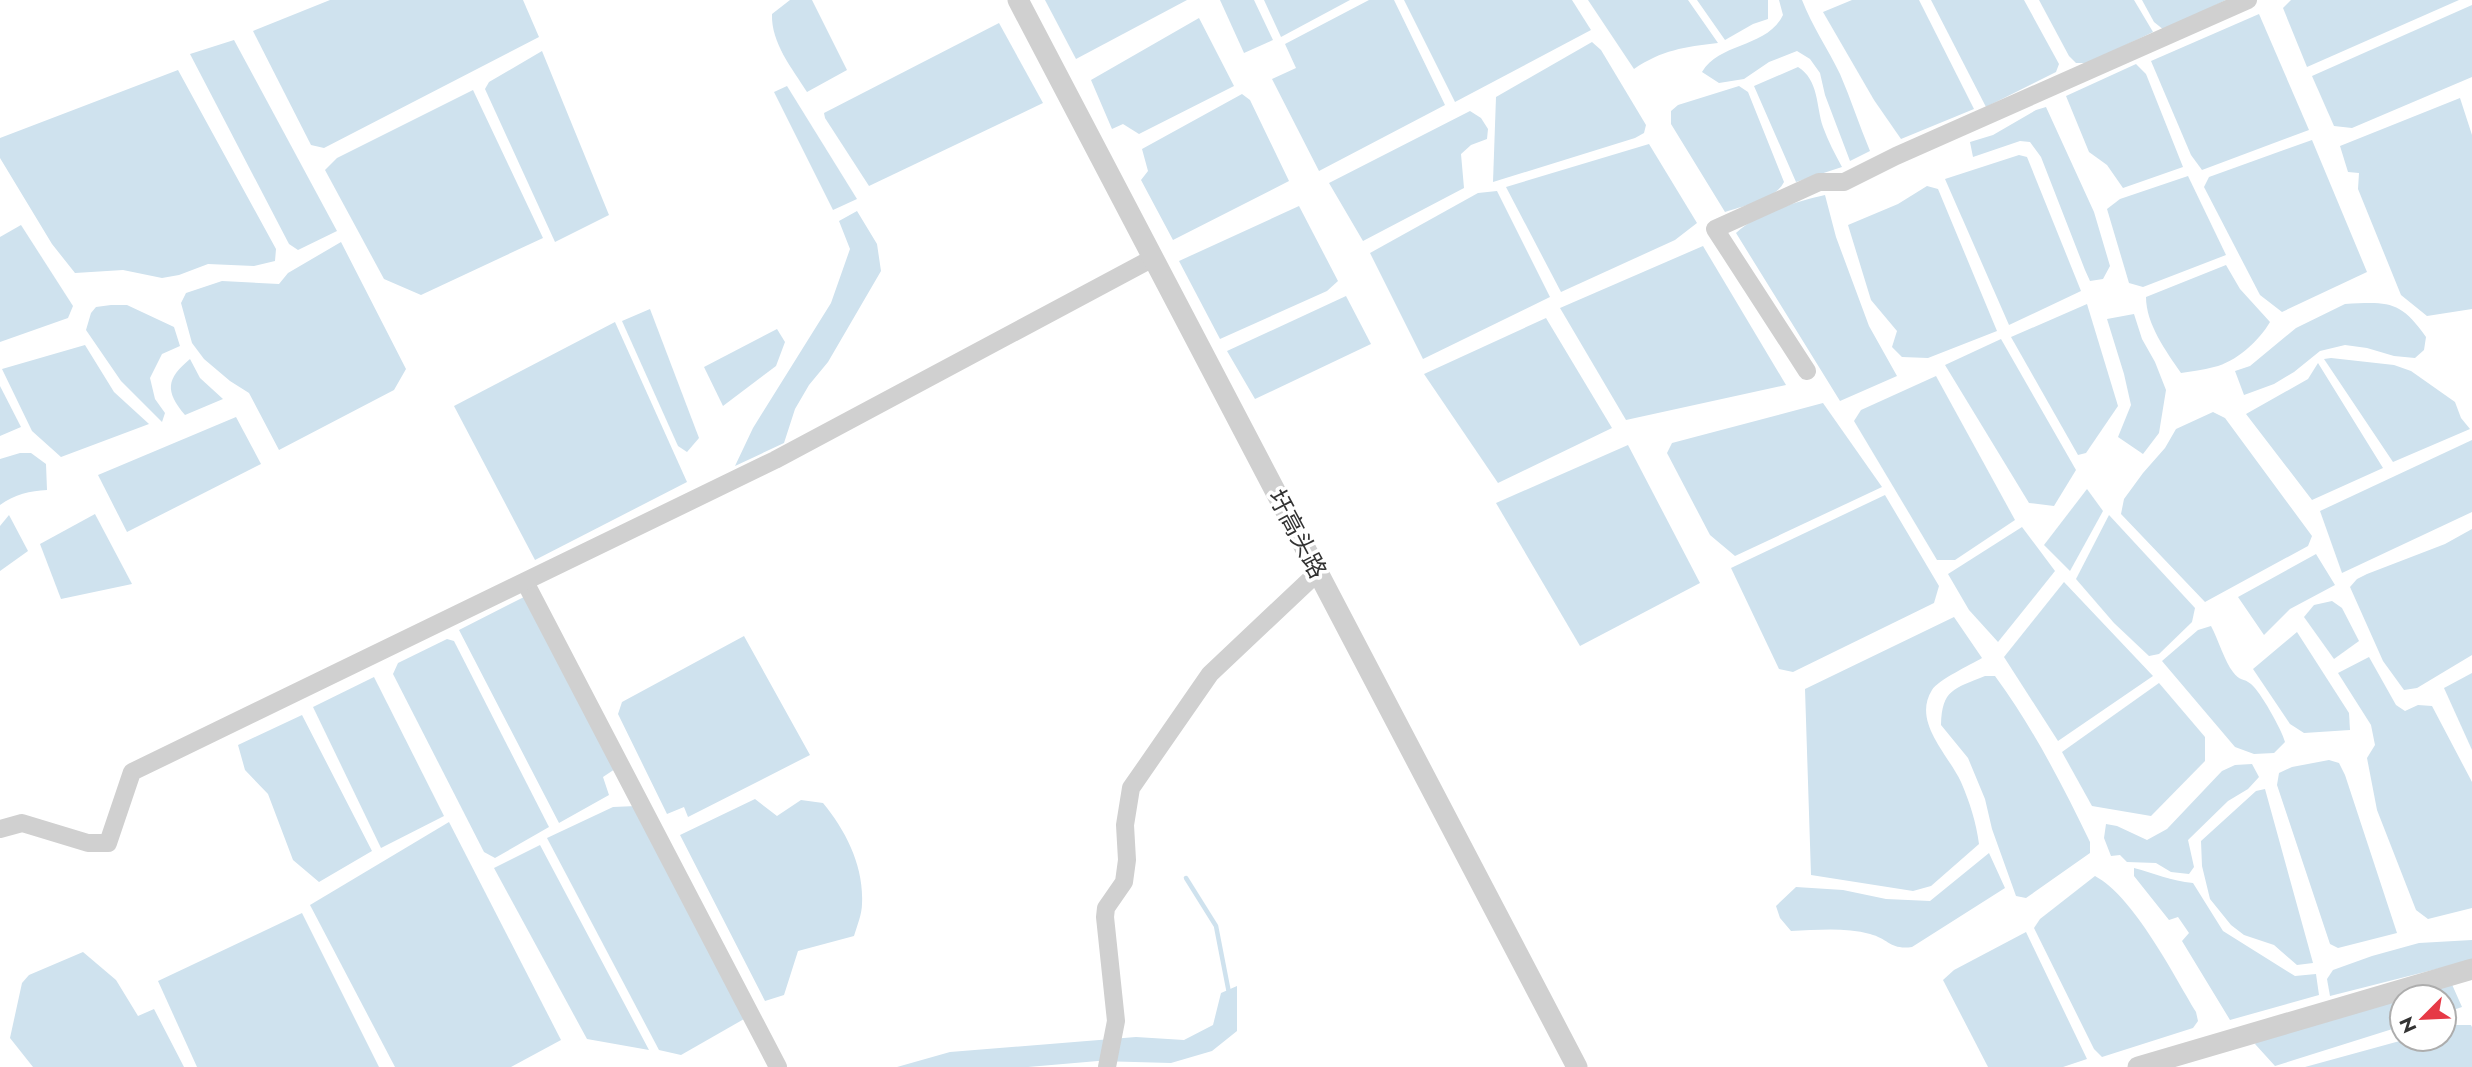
<svg xmlns="http://www.w3.org/2000/svg" width="2472" height="1067" viewBox="0 0 2472 1067" font-family="Jost,'Noto Sans SC',sans-serif">
<style>
.water{fill:#cfe2ee}
.lines{fill:none;stroke-linecap:round;stroke-linejoin:round}
.stream{stroke:#cfe2ee;stroke-width:4.5}
.minor{stroke:#d0d0d0;stroke-width:18}
.tertiary{stroke:#d0d0d0;stroke-width:21}
.labels{text-anchor:middle;stroke-width:7;stroke-linejoin:round;paint-order:stroke}
.street-label{font-size:24px;fill:#333;stroke:#fff}
</style>
<rect width="100%" height="100%" fill="#fff"/>
<g class="water">
<polygon points="330,0 523,0 539,37 324,148 311,145 253,31"/>
<path d="M790,0H812L847,70L807,92C792,68 771,43 772,14Z"/>
<polygon points="1045,0 1187,0 1076,59"/>
<polygon points="1220,0 1254,0 1273,40 1244,53"/>
<polygon points="1264,0 1350,0 1281,37"/>
<polygon points="1369,0 1394,0 1445,105 1319,171 1272,79 1296,68 1285,44"/>
<polygon points="1404,0 1572,0 1591,30 1455,102"/>
<path d="M1588,0H1688L1718,43C1684,47 1662,50 1634,69Z"/>
<polygon points="1697,0 1768,0 1768,19 1753,24 1725,40"/>
<path d="M1779,0H1802C1812,26 1828,49 1840,74C1851,99 1859,125 1870,151L1850,161L1825,95L1820,73L1810,59L1797,51L1769,62L1744,79L1719,83L1702,72C1720,42 1767,48 1783,15Z"/>
<polygon points="1852,0 1919,0 1974,109 1901,139 1874,100 1823,12"/>
<polygon points="1931,0 2024,0 2059,64 2056,72 1986,107"/>
<polygon points="2039,0 2134,0 2153,32 2088,63 2076,63 2069,56"/>
<polygon points="2142,0 2226,0 2164,30 2154,22"/>
<polygon points="2291,0 2459,0 2307,67 2283,8"/>
<polygon points="2472,5 2472,77 2352,128 2334,126 2312,76"/>
<polygon points="2259,14 2309,130 2202,170 2191,155 2151,61"/>
<polygon points="1199,18 1234,86 1139,134 1123,124 1112,129 1091,80"/>
<polygon points="999,23 1043,103 869,186 825,118 824,113"/>
<polygon points="234,40 337,231 298,250 289,244 190,54"/>
<polygon points="1592,42 1601,50 1646,125 1644,133 1635,138 1493,182 1496,97"/>
<polygon points="542,51 609,215 555,242 485,89 489,82"/>
<polygon points="2136,64 2146,74 2183,167 2123,188 2107,165 2089,152 2066,96"/>
<path d="M1798,67C1819,80 1816,106 1823,127C1828,141 1835,154 1842,167L1796,182L1754,86Z"/>
<polygon points="178,70 276,249 275,261 254,266 208,264 179,275 162,278 123,270 75,273 52,244 0,158 0,138"/>
<polygon points="787,86 857,199 833,210 774,92"/>
<path d="M1739,86L1748,92L1784,182C1775,200 1743,206 1725,212L1671,124V111L1678,105Z"/>
<polygon points="473,90 543,238 421,295 384,279 325,170 337,158"/>
<polygon points="1242,94 1250,100 1289,181 1173,240 1141,180 1148,171 1142,149"/>
<polygon points="2460,98 2472,135 2472,309 2427,316 2401,295 2358,189 2359,173 2348,172 2340,146"/>
<polygon points="2046,107 2094,212 2110,266 2103,279 2090,281 2085,270 2041,157 2030,142 2020,141 1973,157 1970,142 1993,135 2036,110"/>
<polygon points="1470,111 1481,118 1488,129 1487,139 1471,145 1461,154 1464,188 1363,241 1329,183"/>
<polygon points="2312,140 2367,272 2282,312 2260,295 2204,187 2209,177"/>
<polygon points="1649,144 1697,223 1675,240 1561,292 1506,187"/>
<polygon points="2019,155 2027,157 2081,291 2009,325 1945,179"/>
<polygon points="2188,176 2226,255 2143,287 2129,283 2107,209 2120,199"/>
<polygon points="1927,186 1938,189 1997,331 1928,358 1902,357 1892,347 1897,331 1871,300 1848,225 1898,204"/>
<polygon points="1497,191 1550,297 1423,359 1370,253 1478,193"/>
<path d="M1825,195L1836,237L1869,326L1897,376L1840,401L1736,233C1755,214 1798,201 1825,195Z"/>
<polygon points="1299,206 1338,281 1327,291 1220,339 1179,261"/>
<polygon points="857,211 877,244 881,271 828,362 809,385 795,409 784,443 735,466 753,428 831,303 850,249 839,221"/>
<polygon points="21,225 73,306 68,318 0,342 0,237"/>
<polygon points="341,242 406,369 394,390 279,450 249,393 230,381 204,359 192,343 181,303 186,293 222,281 279,284 288,273"/>
<polygon points="1703,246 1786,385 1626,420 1560,308"/>
<path d="M2226,265L2240,289L2270,322C2259,341 2236,362 2214,367C2203,370 2192,371 2181,373C2166,351 2146,324 2146,297Z"/>
<polygon points="1346,296 1371,344 1255,399 1227,351"/>
<polygon points="2087,304 2118,406 2086,453 2078,455 2011,337"/>
<path d="M2345,304C2388,302 2400,300 2426,337L2424,350L2415,358L2394,356L2367,348L2345,345L2320,351L2294,372L2274,384L2244,395L2235,371L2250,366L2296,328Z"/>
<polygon points="111,305 127,305 174,327 180,346 162,354 150,378 155,399 165,413 162,422 121,381 86,330 91,313 96,307"/>
<polygon points="650,309 699,438 687,452 678,446 622,321"/>
<polygon points="2134,314 2142,339 2155,362 2166,390 2159,433 2143,454 2118,437 2131,405 2124,374 2107,319"/>
<polygon points="1546,318 1612,428 1498,483 1424,374"/>
<polygon points="615,322 687,482 535,560 454,406"/>
<polygon points="777,329 785,342 776,366 723,406 704,367"/>
<polygon points="2001,339 2076,470 2054,506 2029,503 1945,365"/>
<polygon points="85,345 114,392 149,424 61,457 32,431 2,369"/>
<polygon points="2331,358 2394,365 2411,371 2455,402 2461,418 2470,429 2393,462 2324,359"/>
<path d="M190,359L200,378L223,399L185,415C165,391 166,379 190,359Z"/>
<polygon points="2318,363 2383,468 2312,500 2246,414 2308,379"/>
<polygon points="1936,376 2015,520 1955,560 1937,560 1854,421 1861,410"/>
<polygon points="0,386 21,427 0,436"/>
<polygon points="1823,403 1882,487 1735,556 1710,535 1667,453 1672,443"/>
<polygon points="2213,412 2225,418 2312,536 2308,546 2205,602 2121,514 2124,499 2143,473 2165,448 2176,429"/>
<polygon points="236,417 261,464 127,532 98,475"/>
<polygon points="2472,440 2472,512 2342,573 2320,511"/>
<polygon points="1628,445 1700,583 1580,646 1496,503"/>
<path d="M20,453H31L46,464L47,490C30,491 15,494 0,505V459Z"/>
<polygon points="2087,489 2103,511 2070,571 2044,545"/>
<polygon points="1885,495 1939,586 1934,603 1793,672 1779,669 1731,568"/>
<polygon points="95,514 132,584 61,599 40,544"/>
<polygon points="9,515 28,551 0,571 0,526"/>
<polygon points="2109,515 2195,608 2192,622 2159,654 2149,656 2114,623 2076,579"/>
<polygon points="2022,527 2055,571 1998,642 1969,610 1948,574"/>
<polygon points="2472,529 2472,655 2417,688 2404,690 2383,661 2350,587 2357,579 2367,574 2445,544"/>
<polygon points="2316,554 2335,585 2290,609 2264,635 2238,597"/>
<polygon points="2064,582 2153,676 2058,741 2004,657"/>
<polygon points="524,597 615,769 603,777 609,795 559,823 459,630"/>
<polygon points="2332,601 2342,608 2359,641 2334,659 2304,617 2314,605"/>
<path d="M1954,617L1982,658C1970,665 1938,680 1932,690C1912,722 1948,754 1961,782C1970,803 1976,822 1979,844L1931,886L1913,891L1811,875L1805,689Z"/>
<path d="M2211,626C2218,639 2225,662 2233,672C2239,681 2244,678 2251,684C2260,691 2282,730 2285,742L2274,753L2254,754L2235,747L2162,661L2198,630Z"/>
<polygon points="2297,632 2349,713 2350,730 2304,733 2290,724 2253,669"/>
<polygon points="744,636 810,755 688,817 684,807 667,814 618,714 622,702"/>
<polygon points="447,639 454,641 549,827 495,858 484,852 393,674 398,663"/>
<polygon points="2369,657 2396,705 2405,711 2418,705 2432,706 2472,782 2472,908 2428,919 2416,910 2377,810 2367,758 2375,745 2371,725 2338,673"/>
<polygon points="2472,673 2472,750 2444,688"/>
<path d="M1985,676H1995C2033,728 2062,784 2090,842V853L2026,898L2016,896L1992,829L1985,799L1968,758L1941,725C1942,689 1954,689 1985,676Z"/>
<polygon points="374,677 444,816 381,848 313,707"/>
<polygon points="2159,683 2205,737 2205,761 2151,816 2092,806 2062,752"/>
<polygon points="302,715 372,851 319,882 293,860 268,794 245,770 238,745"/>
<polygon points="2329,760 2339,763 2345,775 2397,933 2338,948 2330,944 2277,785 2279,773 2292,767"/>
<polygon points="2252,764 2259,777 2248,789 2228,801 2188,840 2194,867 2189,874 2171,872 2156,863 2127,862 2120,855 2111,856 2104,838 2106,824 2117,826 2147,840 2167,829 2222,771 2235,765"/>
<polygon points="2265,789 2313,963 2297,965 2274,945 2244,935 2231,925 2210,899 2202,866 2201,841 2256,791"/>
<path d="M755,799L777,816L801,800L823,803C846,831 864,866 862,904C862,914 857,926 854,936L798,951L784,995L765,1001L680,835Z"/>
<polygon points="636,806 744,1019 681,1055 659,1050 547,838 613,807"/>
<polygon points="449,822 561,1040 511,1067 395,1067 310,905"/>
<polygon points="540,845 649,1050 587,1039 494,868"/>
<path d="M1989,853L2005,888L1912,947C1890,950 1889,939 1870,934C1845,927 1816,930 1791,931L1780,918L1776,906L1796,887L1843,890L1886,899L1930,901Z"/>
<path d="M2134,868C2154,873 2171,881 2193,883L2223,931L2295,976L2316,974L2319,995L2230,1020L2182,941L2189,933L2178,917L2169,920L2134,876Z"/>
<path d="M2095,876C2134,897 2173,974 2196,1012L2198,1021L2193,1028L2102,1057L2094,1049L2034,928L2040,919Z"/>
<polygon points="302,913 379,1067 197,1067 158,981"/>
<polygon points="2026,932 2087,1059 2063,1067 1988,1067 1943,980 1954,970"/>
<polygon points="2472,940 2472,960 2330,996 2327,979 2333,970 2372,956 2419,943"/>
<polygon points="83,952 116,980 138,1016 154,1009 184,1067 33,1067 10,1038 22,983 29,975"/>
<polygon points="2450,980 2462,1007 2444,1013 2444,997 2402,997 2402,1026 2275,1066 2255,1044 2260,1036"/>
<polygon points="1237,986 1237,1031 1212,1051 1171,1063 1098,1061 1028,1067 897,1067 950,1052 1136,1037 1184,1040 1213,1025 1221,993"/>
<polygon points="2456,1025 2471,1025 2472,1027 2472,1067 2305,1067 2407,1039 2444,1039 2444,1029"/>
</g>
<g class="lines">
<polyline class="stream" points="1186,878 1216,926 1229,993"/>
<g class="minor">
<polyline points="1807,371 1715,229 1819,182 1844,182 1896,156 2248,0"/>
<polyline points="525,582 778,1067"/>
<polyline points="0,829 22,823 88,843 108,843 132,772 775,460 1153,258"/>
<polyline points="1107,1067 1116,1021 1105,917 1106,908 1124,882 1127,860 1125,825 1131,788 1210,674 1317,573"/>
</g>
<g class="tertiary">
<polyline points="1018,0 1577,1067"/>
<polyline points="2138,1067 2472,969"/>
</g>
</g>
<g class="labels">
<g class="street-label">
<text transform="translate(1297 534) rotate(62)" y="8">圩高头路</text>
</g>
</g>
<g transform="translate(2423 1018) rotate(246)"><circle r="33" fill="#ffffff" stroke="#adadad" stroke-width="2"/>
<path d="M0-5L12 26L0 18L-12 26Z" fill="#e63946"/>
<text y="-10" font-size="19" font-weight="bold" text-anchor="middle" fill="#333333">N</text>
</g>
</svg>
